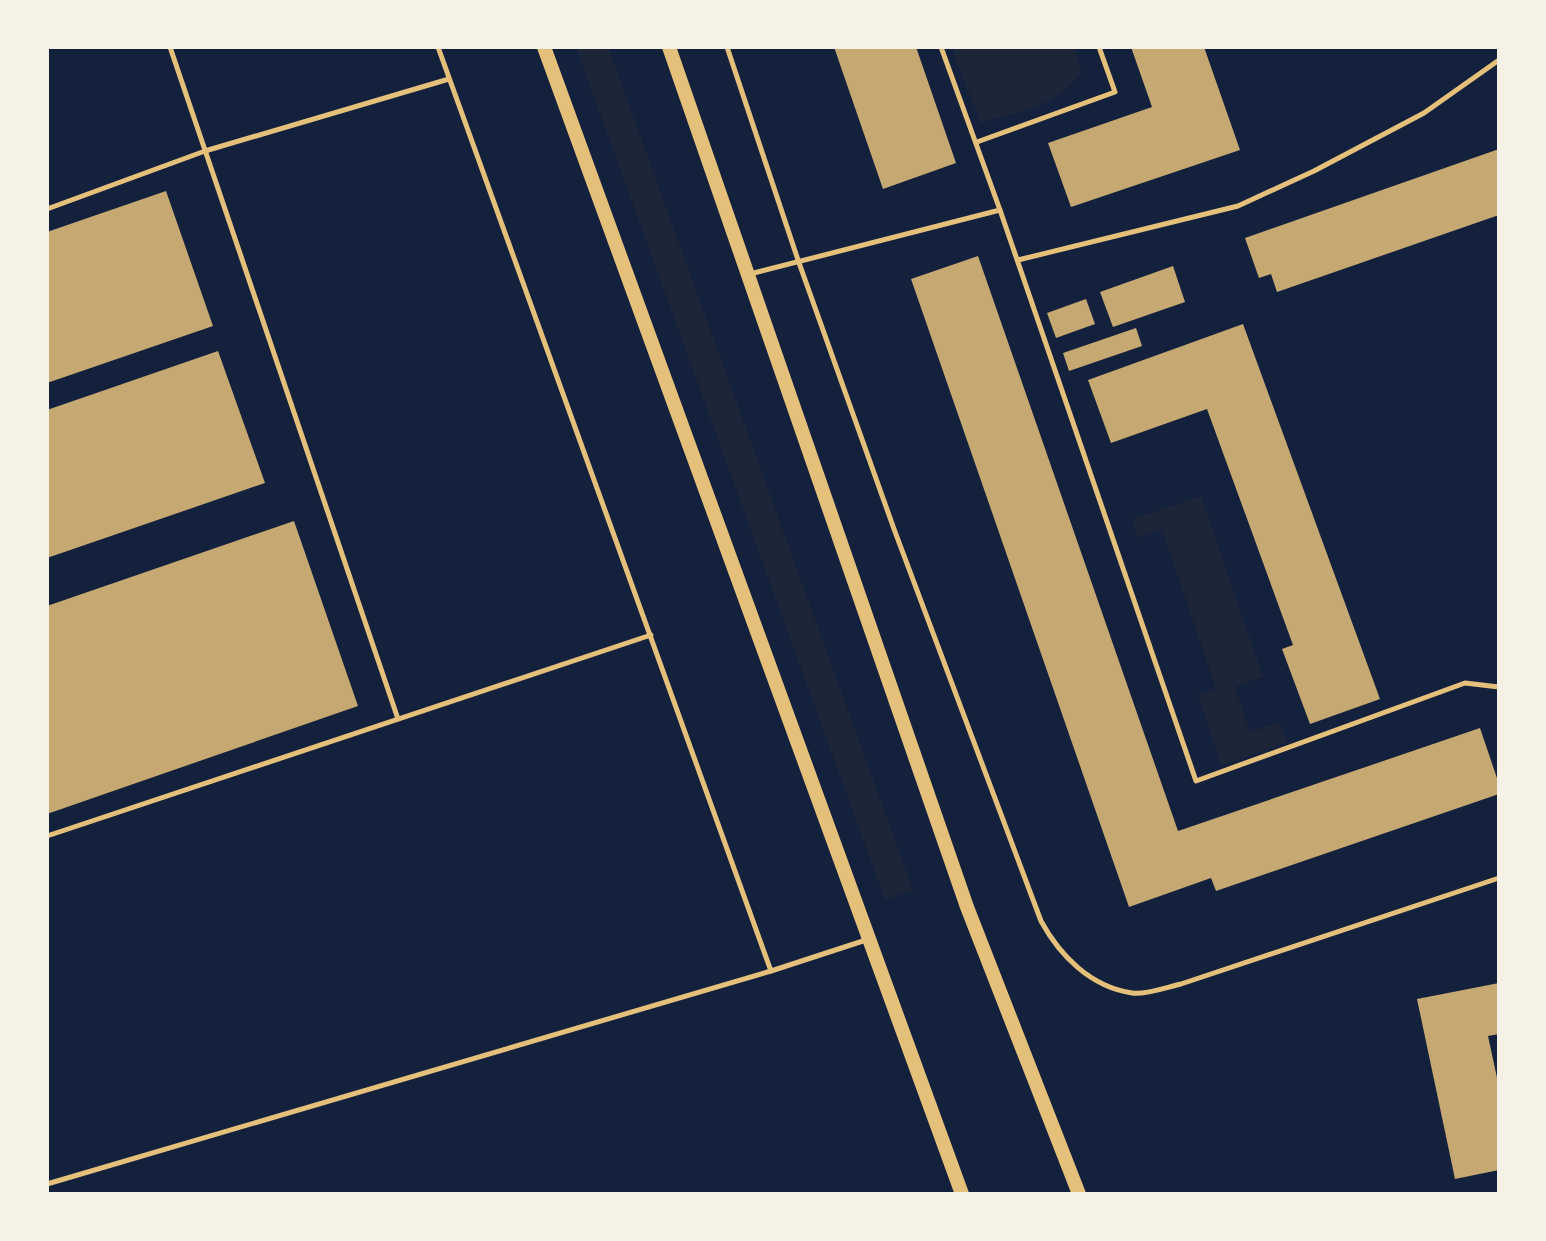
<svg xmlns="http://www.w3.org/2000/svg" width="1546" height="1241" viewBox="0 0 1546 1241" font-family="Lato,sans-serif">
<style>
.green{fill:#1d2539}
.building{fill:#c6a872}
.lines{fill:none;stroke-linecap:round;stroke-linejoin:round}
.service{stroke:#e5c07b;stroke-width:5}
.secondary{stroke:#e5c07b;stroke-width:14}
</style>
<rect width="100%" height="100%" fill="#14213d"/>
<g class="green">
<polygon points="576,47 608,47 913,890 885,900"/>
<path d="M955,47H1074L1082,71C1060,106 1019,111 981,123L953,53Z"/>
<polygon points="1201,496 1263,677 1235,687 1250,732 1280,722 1287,743 1221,765 1198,695 1216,689 1162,529 1138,537 1132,519"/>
</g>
<g class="building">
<polygon points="834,47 916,47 956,163 883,189"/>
<polygon points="1131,47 1204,47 1240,150 1071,207 1048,143 1152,107"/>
<polygon points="1499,149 1499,215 1277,292 1271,274 1259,278 1245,238"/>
<polygon points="166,191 213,326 47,383 47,232"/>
<polygon points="978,256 1178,831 1480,728 1499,784 1499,794 1216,891 1211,878 1129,907 911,279"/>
<polygon points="1173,266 1185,302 1113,327 1100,292"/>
<polygon points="1086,299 1095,324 1056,338 1047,313"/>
<polygon points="1243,324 1380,699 1310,724 1282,649 1293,645 1207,409 1111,443 1088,380"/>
<polygon points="1136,328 1142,346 1069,371 1063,353"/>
<polygon points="218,351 265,483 47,558 47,410"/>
<polygon points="294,521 358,706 47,814 47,606"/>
<polygon points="1499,983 1499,1034 1488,1036 1499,1087 1499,1170 1455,1179 1417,999"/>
</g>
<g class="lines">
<g class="service">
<polyline points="170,47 398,719"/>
<polyline points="438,47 771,971 866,940"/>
<path d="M727,47L798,260L894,529L1041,921C1060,956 1091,987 1132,993C1146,995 1167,987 1181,984L1499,878"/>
<polyline points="977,142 1115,92 1099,47"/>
<polyline points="47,209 205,151 449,79"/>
<polyline points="1000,210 1196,781 1465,683 1499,687"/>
<polyline points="1018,260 1238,206 1314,171 1424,113 1499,60"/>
<polyline points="750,274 1000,210 941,47"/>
<polyline points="47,836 651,635"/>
<polyline points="47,1184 771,971"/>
</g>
<g class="secondary">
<polyline points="544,47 962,1194"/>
<polyline points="669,47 967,907 1079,1194"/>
</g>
</g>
<rect width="1546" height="1241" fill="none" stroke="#f6f1e7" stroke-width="98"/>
</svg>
